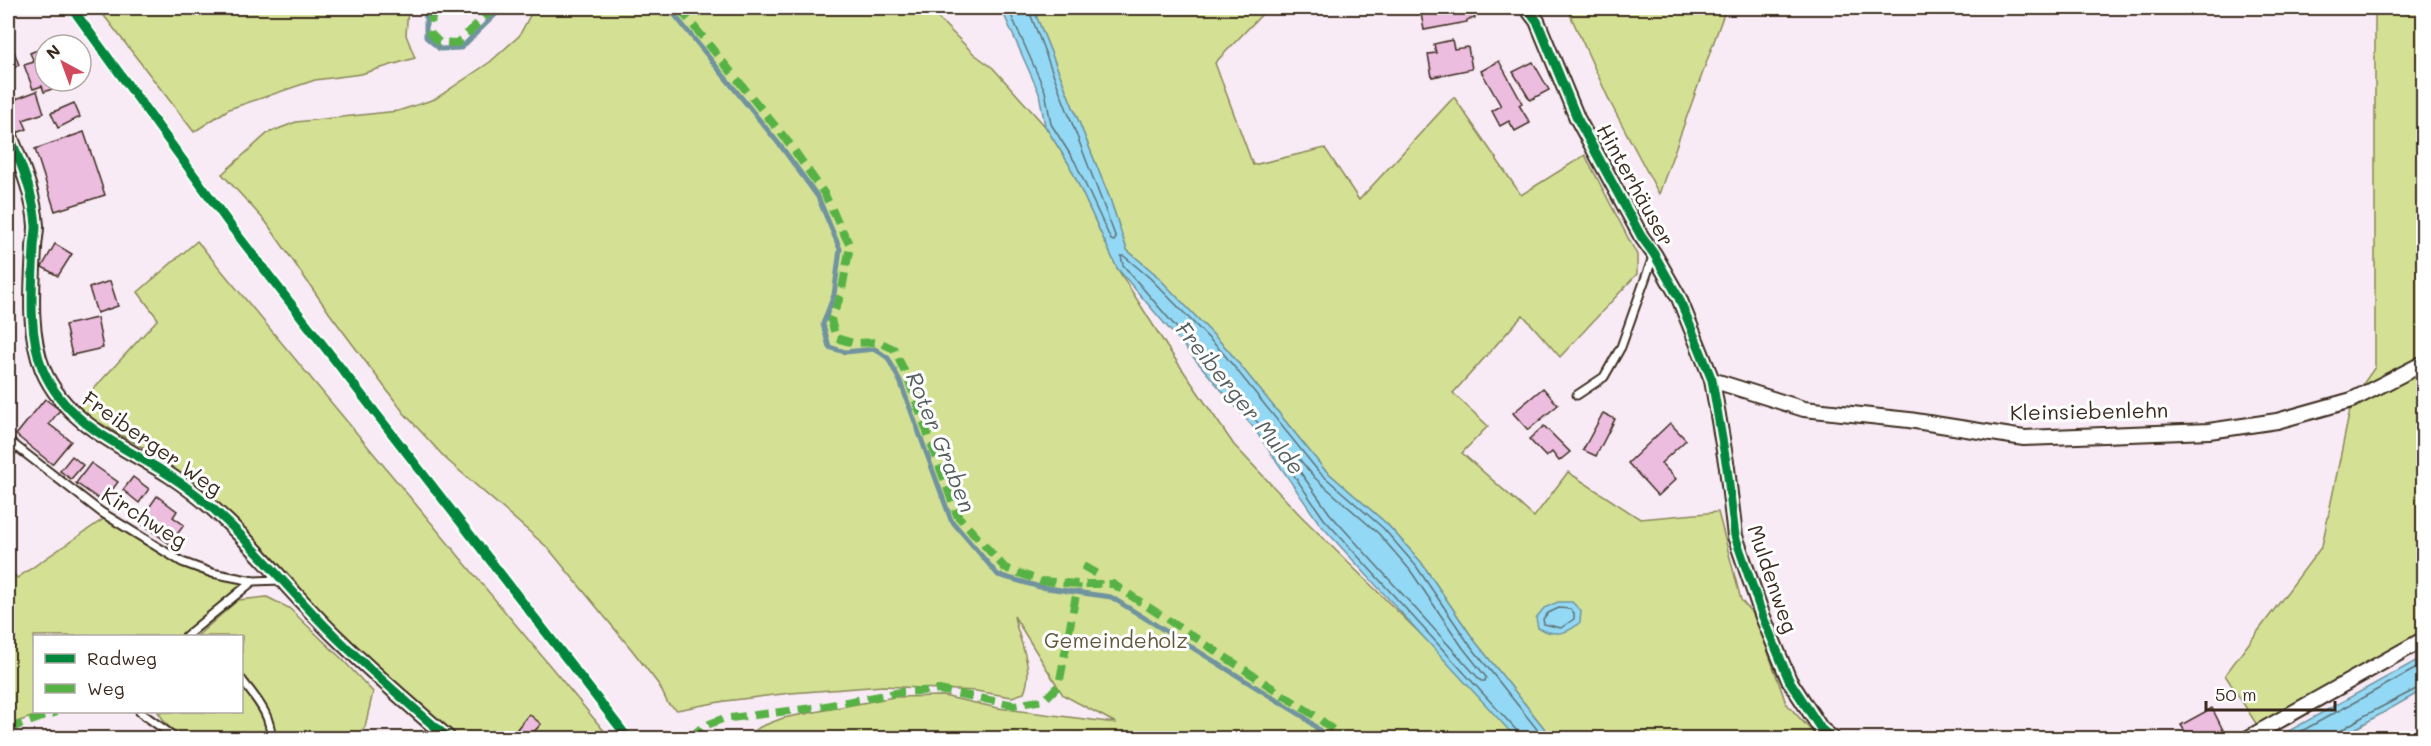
<svg xmlns="http://www.w3.org/2000/svg" width="2431" height="746" viewBox="0 0 2431 746" font-family="Mali,sans-serif">
<style>
.green{fill:#d4e194;stroke:#888659;stroke-width:1.5}
.water{fill:#93d9f5;stroke:#70939f;stroke-width:1.5}
.lines{fill:none;stroke-linecap:round;stroke-linejoin:round}
.shore{stroke:#5e7074;stroke-width:1.5}
.stream{stroke:#70939f;stroke-width:5}
.building{fill:#ecbddf;stroke:#3b2a1e;stroke-width:1.5}
.service-casing{stroke:#3b2a1e;stroke-width:11}
.minor-casing{stroke:#3b2a1e;stroke-width:18}
.service{stroke:#fff;stroke-width:7}
.minor{stroke:#fff;stroke-width:14}
.quiet{stroke:#57b245;stroke-width:8;stroke-dasharray:15 8;stroke-linecap:butt}
.cycleway-casing{stroke:#fff;stroke-width:13}
.cycleway{stroke:#00873e;stroke-width:9}
.labels{text-anchor:middle;stroke-width:6;stroke-linejoin:round;paint-order:stroke}
.street-label{font-size:21px;fill:#3b2a1e;stroke:#fff}
.park-label{font-size:21px;fill:#61583c;stroke:#fff}
.water-label{font-size:22px;font-style:italic;fill:#555f5e;stroke:#fff}
</style>
<rect width="100%" height="100%" fill="#f9ebf5"/>
<filter id="ink" filterUnits="userSpaceOnUse"><feTurbulence type="fractalNoise" baseFrequency=".0167" numOctaves="2"/><feDisplacementMap in="SourceGraphic" scale="12" xChannelSelector="R" yChannelSelector="G"/><feConvolveMatrix kernelMatrix="1 2 1 2 8 2 1 2 1" color-interpolation-filters="sRGB"/></filter>
<g filter="url(#ink)">
<g class="green">
<polygon points="98,8 408,8 406,35 415,58 361,74 315,80 229,109 194,132"/>
<path d="M534,8H928L974,54L993,68L1045,126L1069,164L1117,268L1167,347L1234,445L1301,516L1526,738H746L760,727L783,718L894,697L943,696L998,708L1116,723L1063,695L1014,616C1019,642 1035,667 1024,693L1012,697L976,691L883,686L791,693L725,701L677,710L668,704L659,685L632,650L548,548L446,459L404,413L330,314L266,222L222,174L268,133L296,122L398,111L435,99L490,62L519,36Z"/>
<polygon points="1033,8 1268,8 1215,63 1253,165 1325,148 1359,200 1454,97 1521,195 1585,155 1637,255 1637,274 1560,357 1523,315 1453,393 1488,426 1462,453 1534,517 1568,472 1640,519 1718,512 1741,600 1756,618 1786,703 1818,738 1552,738 1474,640 1421,562 1387,524 1324,469 1227,349 1154,273 1127,250 1110,199"/>
<polygon points="1567,8 1726,8 1659,194 1611,104"/>
<polygon points="2375,8 2423,8 2423,634 2257,725 2225,675 2322,546 2352,400 2375,367"/>
<polygon points="197,241 610,738 453,738 339,630 202,488 149,451 75,409 158,319 138,292"/>
<polygon points="108,516 182,562 253,581 186,636 34,636 34,712 46,712 8,725 8,567 17,578"/>
<polygon points="267,597 289,608 341,658 373,692 365,727 354,738 176,738 158,712 242,712 242,636 197,636 238,600"/>
</g>
<g class="water">
<polygon points="1001,8 1033,8 1110,199 1127,250 1154,273 1227,349 1324,469 1387,524 1421,562 1474,640 1552,738 1516,738 1319,523 1253,427 1117,268 1069,164 1045,126 1039,93"/>
<path d="M1558,602H1572L1581,611L1580,622C1567,635 1554,636 1538,628L1536,618L1544,608Z"/>
<polygon points="2423,657 2423,690 2339,738 2276,738"/>
</g>
<g class="lines">
<g class="shore">
<polyline points="1008,8 1045,91 1051,124 1075,162 1111,240 1114,241 1116,238 1028,8"/>
<polygon points="1292,455 1296,455 1315,478 1378,533 1410,570 1463,648 1486,677 1485,681 1481,681 1330,514 1291,459"/>
<polygon points="1559,608 1570,609 1574,613 1574,619 1561,628 1544,624 1543,619 1548,613"/>
<polyline points="1520,738 1518,732 1324,519 1258,423 1123,265 1121,256 1124,256 1150,278 1223,353 1319,472 1383,528 1416,566 1469,644 1544,738"/>
<polyline points="2289,738 2424,664"/>
<polyline points="2337,738 2340,731 2364,716 2424,685"/>
</g>
<g class="stream">
<polyline points="426,8 426,37 440,49 461,48 502,8"/>
<polyline points="669,8 783,149 818,197 840,249 834,295 823,324 829,347 845,352 875,349 888,358 900,381 951,520 998,575 1040,587 1111,597 1304,717 1328,738"/>
</g>
</g>
<g class="building">
<polygon points="1420,8 1473,8 1475,18 1467,20 1467,22 1424,30"/>
<polygon points="1452,40 1454,49 1468,47 1472,69 1432,77 1428,54 1436,53 1434,44"/>
<polygon points="12,46 19,65 8,70 8,48"/>
<polygon points="45,47 45,81 70,82 44,92 42,86 33,89 24,65 34,62 30,53"/>
<polygon points="1499,61 1522,103 1519,105 1530,123 1515,131 1509,121 1500,126 1492,111 1501,106 1481,71"/>
<polygon points="1533,62 1549,90 1530,100 1513,72"/>
<polygon points="37,91 44,113 23,120 27,129 14,134 8,115 8,102"/>
<polygon points="74,103 80,117 58,128 51,113"/>
<polygon points="84,132 105,195 55,211 35,149"/>
<polygon points="55,244 72,254 58,276 42,267"/>
<polygon points="110,281 118,306 97,313 89,288"/>
<polygon points="97,318 103,348 72,355 65,325"/>
<polygon points="1543,388 1558,405 1528,430 1513,413"/>
<polygon points="45,399 60,410 49,424 71,441 52,464 16,435"/>
<polygon points="1603,413 1615,419 1596,456 1583,450"/>
<polygon points="1670,423 1686,440 1661,463 1676,479 1658,496 1628,463"/>
<polygon points="1544,426 1570,452 1559,461 1552,452 1546,457 1529,439"/>
<polygon points="72,456 83,465 71,479 60,471"/>
<polygon points="91,463 118,482 103,502 76,483"/>
<polygon points="133,477 149,489 139,503 123,490"/>
<polygon points="157,496 177,511 173,517 184,525 170,544 139,522"/>
<polygon points="2212,708 2225,734 2217,738 2189,738 2181,725"/>
<polygon points="529,714 541,724 528,738 517,729"/>
</g>
<g class="lines">
<g class="service-casing">
<g id="service">
<polyline points="1577,395 1604,377 1621,347 1654,254"/>
<polyline points="8,440 101,512 182,562 212,573 253,581 281,580"/>
<polyline points="8,454 16,447"/>
<polyline points="186,636 253,581"/>
<path d="M242,680C256,699 271,714 271,738"/>
<polyline points="140,712 176,738"/>
</g>
</g>
<g class="minor-casing">
<g id="minor">
<polyline points="1527,8 1537,21 1577,118 1641,236 1654,254 1679,298 1712,380 1727,468 1735,536 1763,617 1789,680 1821,729 1832,738"/>
<path d="M8,131C20,162 34,193 36,226C36,234 34,241 34,249C32,288 28,334 43,370C67,425 122,445 169,475C236,518 281,584 337,638C373,673 411,706 448,738"/>
<polyline points="1712,380 1804,409 1909,420 2024,438 2209,431 2277,421 2352,400 2424,363"/>
<polyline points="2248,738 2424,639"/>
</g>
</g>
<use href="#service" class="service"/>
<use href="#minor" class="minor"/>
<g class="quiet">
<polyline points="433,8 430,33 439,42 457,43 494,8"/>
<polyline points="679,8 789,143 824,193 850,246 841,295 831,320 836,338 853,343 879,342 894,349 908,379 957,515 1005,568 1041,581 1078,584 1113,584 1317,717 1343,738"/>
<polyline points="1083,566 1097,574 1099,584"/>
<polyline points="8,729 57,712"/>
<polyline points="690,738 702,727 722,719 814,708 901,692 939,690 1014,705 1044,700 1059,685 1078,584"/>
</g>
<g class="cycleway-casing">
<g id="cycleway">
<polyline points="72,8 233,229 628,738"/>
<polyline points="1527,8 1537,21 1577,118 1641,236 1654,254 1679,298 1712,380 1727,468 1735,536 1763,617 1789,680 1821,729 1832,738"/>
<path d="M8,131C20,162 34,193 36,226C36,234 34,241 34,249C32,288 28,334 43,370C67,425 122,445 169,475C236,518 281,584 337,638C373,673 411,706 448,738"/>
</g>
</g>
<use href="#cycleway" class="cycleway"/>
</g>
</g>
<g class="labels">
<g class="street-label">
<text transform="translate(1635 185) rotate(61)" y="7">Hinterhäuser</text>
<text transform="translate(2089 412) rotate(-1)" y="7">Kleinsiebenlehn</text>
<text transform="translate(152 444) rotate(35)" y="7">Freiberger Weg</text>
<text transform="translate(144 518) rotate(32)" y="7">Kirchweg</text>
<text transform="translate(1772 579) rotate(71)" y="7">Muldenweg</text>
</g>
<g class="park-label">
<text x="1116" y="648">Gemeindeholz</text>
</g>
<g class="water-label">
<text transform="translate(1240 398) rotate(51)" y="8">Freiberger Mulde</text>
<text transform="translate(941 442) rotate(68)" y="8">Roter Graben</text>
</g>
</g>
<rect width="2431" height="746" fill="none" stroke="#fff" stroke-width="30"/>
<rect x="15" y="15" width="2401" height="716" fill="none" stroke="#3b2a1e" stroke-width="2" filter="url(#ink)"/>
<rect x="33" y="635" width="210" height="78" fill="#ffffff" stroke="#b1aaa5" stroke-width="1.5"/>
<rect x="45" y="654" width="30" height="9" fill="#00873e" stroke="#b1aaa5" stroke-width="1.5"/>
<text x="87" y="665" font-size="18" fill="#3b2a1e">Radweg</text>
<rect x="45" y="684" width="30" height="9" fill="#57b245" stroke="#b1aaa5" stroke-width="1.5"/>
<text x="87" y="695" font-size="18" fill="#3b2a1e">Weg</text>
<g transform="translate(63 63) rotate(319)"><circle r="28" fill="#ffffff" stroke="#b1aaa5" stroke-width="1.5"/>
<path d="M0-4.5L10 22L0 15L-10 22Z" fill="#d1495b"/>
<text y="-9" font-size="16" font-weight="bold" text-anchor="middle" fill="#3b2a1e">N</text>
</g>
<path d="M2206 701v9h129v-9" fill="none" stroke="#3b2a1e" stroke-width="3"/>
<text x="2215" y="701" font-size="18" fill="#3b2a1e" stroke="#ffffff" stroke-width="4.5" paint-order="stroke">50 m</text>
</svg>
